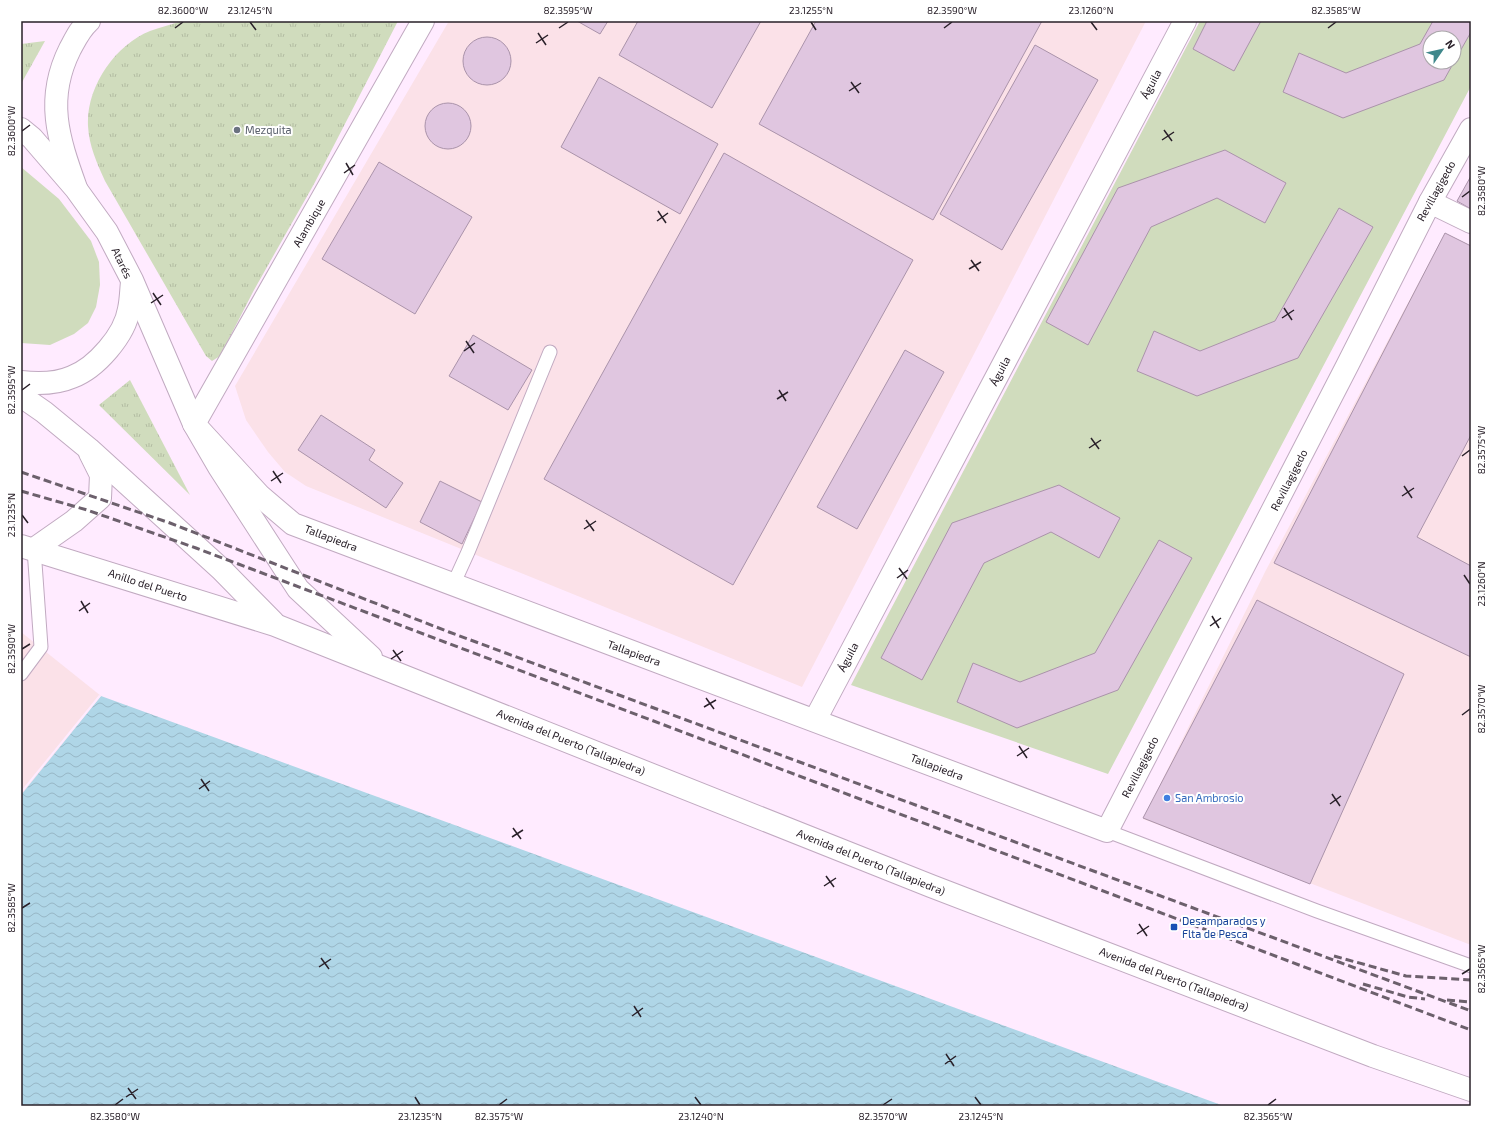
<svg xmlns="http://www.w3.org/2000/svg" width="1492" height="1127" viewBox="0 0 1492 1127" font-family="'Exo 2',sans-serif">
<style>
.industrial{fill:#fbe1e8}
.grass{fill:url(#grass-tufts)}
.green{fill:#d0dcbd;fill-rule:evenodd}
.water{fill:url(#water-waves)}
.pier{fill:#ffebff}
.building{fill:#e0c6e0;stroke:#aa93aa}
.lines{fill:none;stroke-linecap:round;stroke-linejoin:round}
.lane-casing{stroke:#c1aac1;stroke-width:15}
.street-casing{stroke:#c1aac1;stroke-width:24}
.secondary-casing{stroke:#c1aac1;stroke-width:24}
.primary-casing{stroke:#c1aac1;stroke-width:24}
.lane{stroke:#fff;stroke-width:13}
.street{stroke:#fff;stroke-width:22}
.secondary{stroke:#fff;stroke-width:22}
.primary{stroke:#fff;stroke-width:22}
.rail{stroke:#6c606c;stroke-width:3;stroke-dasharray:8 4;stroke-linecap:butt}
.ticks{fill:none;stroke:#292029;stroke-width:1.5}
.worship-dot{fill:#6b7280;stroke:#fff;stroke-width:1.5}
.shop-dot{fill:#3f7fe0;stroke:#fff;stroke-width:1.5}
.transit-dot{fill:#1a4fb4;stroke:#fff;stroke-width:1.5}
.labels{text-anchor:middle;stroke-width:4;stroke-linejoin:round;paint-order:stroke}
.street-label{font-size:11px;fill:#292029;stroke:#fff}
.worship-label{font-size:11px;fill:#5b616d;stroke:#fff;text-anchor:start}
.shop-label{font-size:11px;fill:#366cbe;stroke:#fff;text-anchor:start}
.transit-label{font-size:11px;fill:#164399;stroke:#fff;text-anchor:start}
.neatline{fill:none;stroke:#292029;stroke-width:1.5}
.ticks-label{font-size:10px;text-anchor:middle;fill:#292029}
</style>
<defs>
<pattern id="grass-tufts" width="24" height="20" patternUnits="userSpaceOnUse"><rect width="24" height="20" fill="#d0dcbd"/><path d="M3 7l-1-3M5 7V3M7 7l1-3M15 17l-1-3M17 17v-4M19 17l1-3" fill="none" stroke="#b3bca2"/></pattern>
<pattern id="water-waves" width="16" height="10" patternUnits="userSpaceOnUse"><rect width="16" height="10" fill="#afd6e7"/><path d="M0 5q4-4 8 0t8 0" fill="none" stroke="#97b7c6"/></pattern>
</defs>
<rect width="100%" height="100%" fill="#ffebff"/>
<g class="industrial">
<polygon points="449,21 1146,21 802,687 306,486 285,472 268,452 246,420 235,386"/>
<polygon points="1445,233 1471,246 1471,945 1143,819 1266,570"/>
<polygon points="21,632 101,696 21,795"/>
</g>
<g class="grass">
<path d="M183,21H398L314,184L254,290L220,356L212,361L206,356L105,181C97,163 89,146 88,126C86,87 115,45 150,31C161,27 172,24 183,21Z"/>
<polygon points="45,41 21,84 21,44"/>
<polygon points="130,380 190,495 99,405"/>
</g>
<g class="green">
<path d="M1200,21H1471V86L1108,774L851,685ZM1430,38H1454V62H1430Z"/>
<polygon points="21,167 59,199 91,241 99,262 100,285 96,307 88,323 74,334 50,345 21,343"/>
</g>
<polygon class="water" points="101,696 1224,1106 21,1106 21,795"/>
<polygon class="pier" points="99,695 101,696 21,794 21,791"/>
<g class="building">
<polygon points="577,21 608,21 600,34"/>
<polygon points="638,21 761,21 712,108 619,55"/>
<polygon points="816,21 1042,21 933,220 759,124"/>
<polygon points="1207,21 1261,21 1234,71 1193,49"/>
<polygon points="1433,21 1471,21 1471,32 1454,62 1454,38 1430,38 1430,62 1454,62 1444,80 1343,118 1283,92 1299,53 1346,73 1420,44"/>
<circle cx="487" cy="61" r="24"/>
<polygon points="1035,45 1098,80 1002,250 940,214"/>
<polygon points="599,77 718,144 680,214 561,147"/>
<circle cx="448" cy="126" r="23"/>
<polygon points="1225,150 1286,183 1265,223 1217,198 1151,227 1088,345 1046,322 1118,188"/>
<polygon points="724,153 913,260 733,585 544,479"/>
<polygon points="379,162 472,217 415,314 322,259"/>
<polygon points="1471,176 1471,209 1457,201"/>
<polygon points="1339,208 1373,227 1298,358 1197,396 1137,371 1154,331 1200,351 1275,321"/>
<polygon points="1445,233 1471,246 1471,435 1417,537 1471,566 1471,657 1274,563"/>
<polygon points="473,335 532,370 508,410 449,376"/>
<polygon points="905,350 944,372 857,529 817,507"/>
<polygon points="321,415 375,450 369,460 403,483 386,508 298,450"/>
<polygon points="440,481 482,502 462,544 420,522"/>
<polygon points="1059,485 1120,518 1099,558 1051,532 984,563 922,680 881,658 952,523"/>
<polygon points="1159,540 1192,558 1118,690 1017,728 957,702 973,663 1020,682 1095,653"/>
<polygon points="1257,600 1404,674 1310,884 1143,818"/>
</g>
<g class="lines">
<g class="lane-casing">
<g id="lane">
<polyline points="453,585 468,552 550,352"/>
<polyline points="21,674 41,647 34,549"/>
<polyline points="1107,831 1317,911 1471,966"/>
</g>
</g>
<g class="street-casing">
<g id="street">
<polyline points="423,21 194,424 260,496 293,524 1107,831 1347,366 1430,202 1471,129"/>
<polyline points="1430,202 1471,222"/>
<polyline points="815,720 1185,21"/>
</g>
</g>
<g class="secondary-casing">
<path id="secondary" d="M76,188C58,138 45,99 70,49C76,38 80,29 89,21"/>
</g>
<g class="primary-casing">
<g id="primary">
<polyline points="21,129 32,138 76,189 107,232 132,280 194,424 219,467 285,569 298,589 371,657"/>
<path d="M21,382C38,384 56,384 72,377C96,368 125,335 129,309C131,300 131,291 132,282"/>
<polyline points="21,396 44,412 89,449 221,569 273,622"/>
<polyline points="21,546 275,625 931,886 1373,1056 1471,1090"/>
<polyline points="34,549 74,521 100,498 101,475 90,453"/>
</g>
</g>
<use href="#lane" class="lane"/>
<use href="#street" class="street"/>
<use href="#secondary" class="secondary"/>
<use href="#primary" class="primary"/>
<g class="rail">
<polyline points="21,472 170,523 449,632 1471,1011"/>
<polyline points="21,491 87,510 196,548 1471,1030"/>
<polyline points="1334,956 1406,976 1471,980"/>
<polyline points="1363,984 1408,997 1425,999"/>
<polyline points="1447,1000 1471,1002"/>
</g>
</g>
<path class="ticks" d="M250,22L256,30M811,22L816,30M1091,22L1097,30M175,28L183,22M559,28L568,22M944,28L952,22M1328,28L1336,22M538,33L546,45M536,43L548,35M851,82L859,93M849,91L861,83M1164,130L1172,141M22,131L30,125M1162,140L1174,132M346,163L353,175M344,173L355,165M1462,197L1470,191M658,211L666,223M657,221L668,213M971,260L979,271M969,269L981,262M153,293L161,305M151,303L163,295M1284,308L1292,320M1282,318L1294,310M466,341L474,353M464,351L475,343M22,390L30,384M779,390L786,401M777,399L788,392M1091,438L1099,449M1089,448L1101,440M1462,456L1470,450M273,471L281,483M271,481L283,473M1404,486L1412,498M1402,496L1414,488M22,515L28,523M586,520L594,531M584,529L596,521M899,568L907,579M1464,575L1470,584M897,578L908,570M81,601L88,613M79,611L90,603M1212,616L1219,628M1210,626L1221,618M22,649L30,644M393,650L401,661M391,659L403,651M706,698L714,709M704,707L716,700M1462,715L1470,709M1019,746L1027,758M1017,756L1029,748M201,779L209,791M199,789L210,781M1332,794L1340,806M1330,804L1341,796M513,828L521,839M512,837L523,830M826,876L834,887M824,886L836,878M22,908L30,903M1139,924L1147,936M1137,934L1149,926M321,958L329,969M319,967L331,959M1462,974L1470,969M634,1006L641,1017M632,1016L643,1008M946,1054L954,1066M945,1064L956,1056M128,1088L136,1099M126,1097L138,1089M415,1097L420,1105M695,1097L701,1105M975,1097L981,1105M115,1105L123,1099M499,1105L507,1099M883,1105L892,1099M1268,1105L1276,1099"/>
<circle class="worship-dot" cx="237" cy="130" r="4"/>
<circle class="shop-dot" cx="1167" cy="798" r="4"/>
<rect class="transit-dot" x="1170" y="923" width="8" height="8" rx="2"/>
<g class="labels">
<g class="street-label">
<text transform="translate(1151 84) rotate(-62)" y="4">Águila</text>
<text transform="translate(1436 191) rotate(-61)" y="4">Revillagigedo</text>
<text transform="translate(309 223) rotate(-60)" y="4">Alambique</text>
<text transform="translate(122 263) rotate(64)" y="4">Atarés</text>
<text transform="translate(1000 371) rotate(-62)" y="4">Águila</text>
<text transform="translate(1289 480) rotate(-63)" y="4">Revillagigedo</text>
<text transform="translate(331 538) rotate(21)" y="4">Tallapiedra</text>
<text transform="translate(148 585) rotate(18)" y="4">Anillo del Puerto</text>
<text transform="translate(634 653) rotate(20)" y="4">Tallapiedra</text>
<text transform="translate(848 657) rotate(-62)" y="4">Águila</text>
<text transform="translate(571 742) rotate(22)" y="4">Avenida del Puerto (Tallapiedra)</text>
<text transform="translate(937 767) rotate(21)" y="4">Tallapiedra</text>
<text transform="translate(1140 767) rotate(-63)" y="4">Revillagigedo</text>
<text transform="translate(871 862) rotate(22)" y="4">Avenida del Puerto (Tallapiedra)</text>
<text transform="translate(1174 979) rotate(21)" y="4">Avenida del Puerto (Tallapiedra)</text>
</g>
<g class="worship-label">
<text x="245" y="134">Mezquita</text>
</g>
<g class="shop-label">
<text x="1175" y="802">San Ambrosio</text>
</g>
<g class="transit-label">
<text x="1182" y="925">Desamparados y<tspan x="1182" dy="13">Flta de Pesca</tspan></text>
</g>
</g>
<rect width="1492" height="1127" fill="none" stroke="#ffffff" stroke-width="44"/>
<g transform="translate(1442 50) rotate(56)"><circle r="19" fill="#ffffff" stroke="#a9a6a9"/>
<path d="M0-3L7 15L0 10L-7 15Z" fill="#3f878b"/>
<text y="-6" font-size="11" font-weight="bold" text-anchor="middle" fill="#292029">N</text>
</g>
<rect x="22" y="22" width="1448" height="1083" class="neatline"/>
<g class="ticks-label">
<text x="183" y="14">82.3600°W</text>
<text x="250" y="14">23.1245°N</text>
<text x="568" y="14">82.3595°W</text>
<text x="811" y="14">23.1255°N</text>
<text x="952" y="14">82.3590°W</text>
<text x="1091" y="14">23.1260°N</text>
<text x="1336" y="14">82.3585°W</text>
<text transform="translate(11 131) rotate(-90)" y="4">82.3600°W</text>
<text transform="translate(1481 191) rotate(-90)" y="4">82.3580°W</text>
<text transform="translate(11 390) rotate(-90)" y="4">82.3595°W</text>
<text transform="translate(1481 450) rotate(-90)" y="4">82.3575°W</text>
<text transform="translate(11 515) rotate(-90)" y="4">23.1235°N</text>
<text transform="translate(1481 584) rotate(-90)" y="4">23.1260°N</text>
<text transform="translate(11 649) rotate(-90)" y="4">82.3590°W</text>
<text transform="translate(1481 709) rotate(-90)" y="4">82.3570°W</text>
<text transform="translate(11 908) rotate(-90)" y="4">82.3585°W</text>
<text transform="translate(1481 969) rotate(-90)" y="4">82.3565°W</text>
<text x="115" y="1120">82.3580°W</text>
<text x="420" y="1120">23.1235°N</text>
<text x="499" y="1120">82.3575°W</text>
<text x="701" y="1120">23.1240°N</text>
<text x="883" y="1120">82.3570°W</text>
<text x="981" y="1120">23.1245°N</text>
<text x="1268" y="1120">82.3565°W</text>
</g>
</svg>
